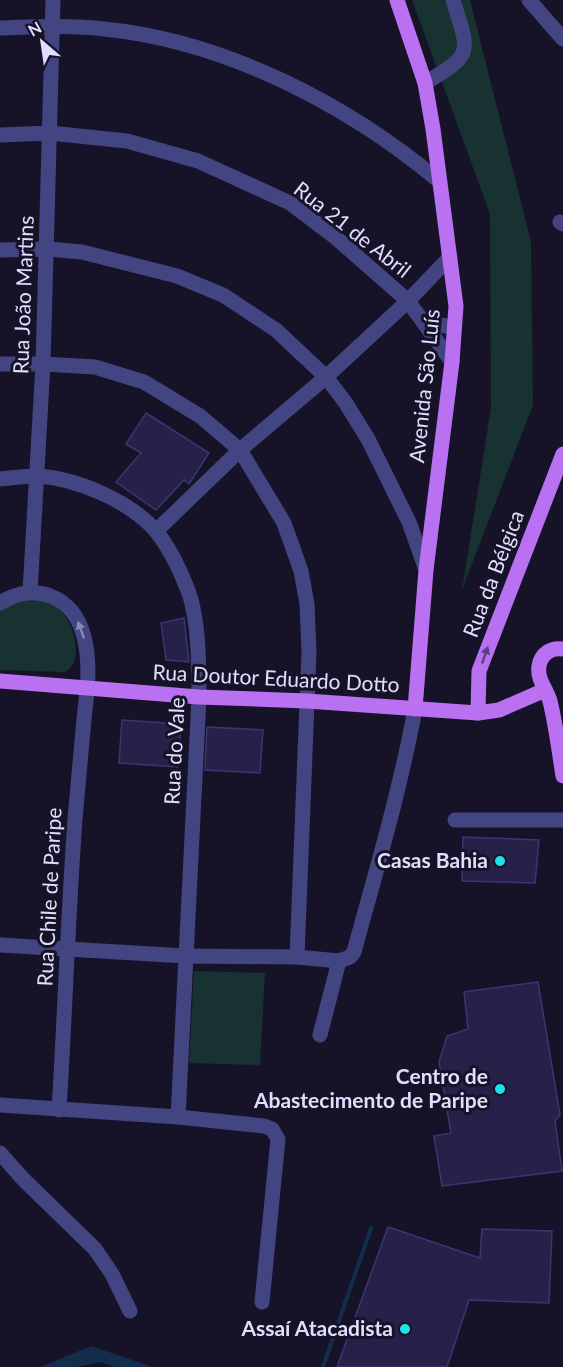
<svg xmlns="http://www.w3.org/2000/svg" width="563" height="1367" viewBox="0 0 563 1367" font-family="Lato,sans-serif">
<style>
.green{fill:#173230}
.water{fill:#142d4c}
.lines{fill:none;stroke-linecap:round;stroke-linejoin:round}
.stream{stroke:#142d4c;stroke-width:4}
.building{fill:#262148;stroke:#3d3572;stroke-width:1.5}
.minor{stroke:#434583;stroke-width:15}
.major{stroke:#b970f1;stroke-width:15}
.oneway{fill:#8a8ab9}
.oneway2{fill:#5f3d83}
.poi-dot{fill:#1de2ea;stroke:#161329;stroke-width:2}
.labels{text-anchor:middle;stroke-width:6;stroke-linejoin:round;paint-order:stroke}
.street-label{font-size:21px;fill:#e0defc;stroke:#161329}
.poi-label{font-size:21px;font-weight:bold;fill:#e0defc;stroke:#161329;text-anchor:end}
</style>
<rect width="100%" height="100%" fill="#161329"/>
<g class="green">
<polygon points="412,0 470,0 531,242 533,405 462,590 491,408 490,214"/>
<path d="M27,594C36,598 49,601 57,607C73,618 86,662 65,672L0,670V600Z"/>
<polygon points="194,971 265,973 260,1065 189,1063"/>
</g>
<polygon class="water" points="91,1346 153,1367 115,1367 100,1362 76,1367 40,1367"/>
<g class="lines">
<polyline class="stream" points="323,1367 371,1228"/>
</g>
<g class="building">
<polygon points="146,413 209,453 189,484 184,480 156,510 116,482 141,453 126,444"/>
<polygon points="184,618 189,662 166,660 161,623"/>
<polygon points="122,720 181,724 178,767 119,763"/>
<polygon points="207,727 263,730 260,773 205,770"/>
<polygon points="463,837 539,840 535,883 462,881"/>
<polygon points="538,982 560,1115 555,1121 562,1171 442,1186 434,1136 451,1133 439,1062 447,1036 468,1029 464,992"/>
<polygon points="388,1227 480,1258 482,1229 552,1231 549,1303 469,1300 447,1367 337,1367"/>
</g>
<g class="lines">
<g class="minor">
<polyline points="529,0 563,39"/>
<path d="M0,28C34,27 70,25 104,29C225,41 347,104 439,181"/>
<path d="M425,83C475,53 469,53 453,0"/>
<polyline points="0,135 50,133 127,141 198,161 290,203 335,237 408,301 452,362"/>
<polyline points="560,222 563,224"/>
<polyline points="0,250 48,249 82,252 177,276 223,295 276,330 326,377 345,402 368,439 409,522 426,570"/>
<polyline points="424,323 454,327"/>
<polyline points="0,364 43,364 95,367 144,382 200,416 240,450 284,523 301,571 307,604 309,652 297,957"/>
<path d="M0,479C12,478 25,476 37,476C76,478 130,501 156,531C168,546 180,570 187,588C199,617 199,666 199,697L178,1117"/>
<polyline points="156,531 240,450 326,377 408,301 450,257"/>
<polyline points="30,592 43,364 53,0"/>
<path d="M0,603C35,581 74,596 84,637C91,664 87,693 84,719C81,752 78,786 75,819C68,916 65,1013 59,1110"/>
<polyline points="455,820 563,820"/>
<path d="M0,945L185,956L297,957L339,961L350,957L354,952C376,871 400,791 415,709"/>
<polyline points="320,1035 339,961"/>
<polyline points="0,1105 178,1117 264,1126 272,1129 278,1139 262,1302"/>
<polyline points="0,1153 23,1179 95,1249 112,1274 130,1311"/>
</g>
<g class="major">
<polyline points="397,0 425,83 433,129 456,306 452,362 426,570 415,709"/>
<path d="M563,649C551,647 541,654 539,666C537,680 546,688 550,701C556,726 559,751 563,776"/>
<polyline points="0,681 199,697 307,701 478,713 499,710 545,690"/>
<polyline points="478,713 479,671 563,454"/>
</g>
</g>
<defs><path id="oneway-solid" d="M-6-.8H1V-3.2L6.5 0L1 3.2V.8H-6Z" transform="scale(1.5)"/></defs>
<use class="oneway" href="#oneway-solid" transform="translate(81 630) rotate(-110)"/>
<use class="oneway2" href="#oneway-solid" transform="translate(485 655) rotate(-71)"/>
<g class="poi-dot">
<circle cx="500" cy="861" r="6"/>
<circle cx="500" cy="1089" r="6"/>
<circle cx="405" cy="1329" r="6"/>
</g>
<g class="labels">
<g class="street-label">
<text transform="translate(352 230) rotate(38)" y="7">Rua 21 de Abril</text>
<text transform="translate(24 295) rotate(-88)" y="7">Rua João Martins</text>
<text transform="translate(425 386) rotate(-84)" y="7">Avenida São Luís</text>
<text transform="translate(494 574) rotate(-69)" y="7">Rua da Bélgica</text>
<text transform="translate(276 679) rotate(3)" y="7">Rua Doutor Eduardo Dotto</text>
<text transform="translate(175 751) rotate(-87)" y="7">Rua do Vale</text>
<text transform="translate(50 897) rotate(-87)" y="7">Rua Chile de Paripe</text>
</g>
<g class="poi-label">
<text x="488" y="868">Casas Bahia</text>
<text x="488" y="1084">Centro de<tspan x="488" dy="24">Abastecimento de Paripe</tspan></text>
<text x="393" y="1336">Assaí Atacadista</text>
</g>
</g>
<g transform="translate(42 42) rotate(331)" stroke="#161329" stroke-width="4.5" paint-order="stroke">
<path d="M0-4.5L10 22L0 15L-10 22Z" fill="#e0defc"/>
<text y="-9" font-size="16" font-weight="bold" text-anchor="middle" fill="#e0defc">N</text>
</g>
</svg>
